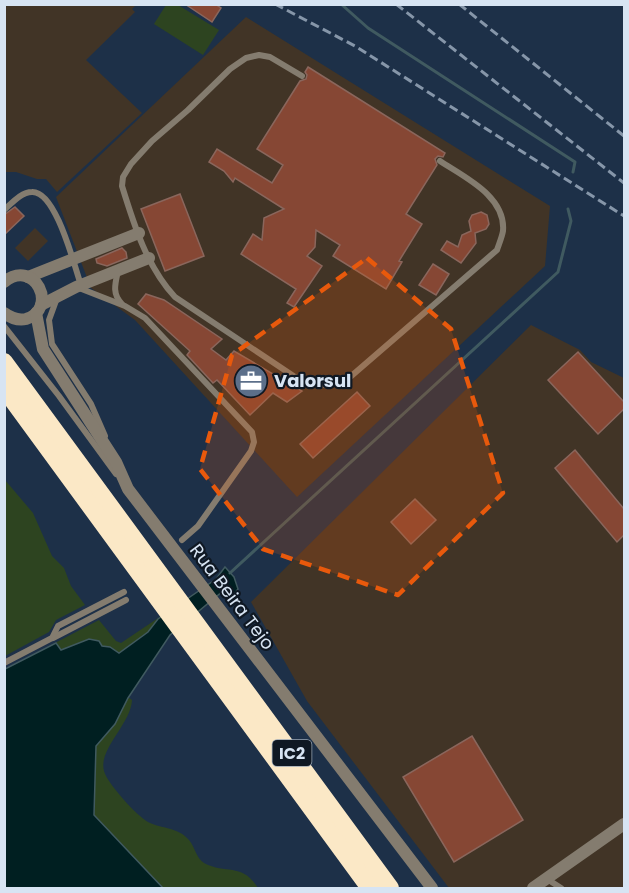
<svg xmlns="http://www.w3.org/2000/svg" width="629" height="893" viewBox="0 0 629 893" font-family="Poppins,sans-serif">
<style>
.industrial{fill:#413426}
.green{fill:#2d4420}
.water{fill:#001f21;stroke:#405a60;stroke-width:1.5}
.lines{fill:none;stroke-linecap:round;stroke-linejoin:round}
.stream{stroke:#405a60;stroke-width:3}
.building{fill:#864734;stroke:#8a665c;stroke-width:1.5}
.lane{stroke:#847c6f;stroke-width:6}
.street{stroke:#847c6f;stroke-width:12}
.highway{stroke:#fbe8c6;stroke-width:18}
.rail{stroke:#8696a9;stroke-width:3;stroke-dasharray:9 4.5;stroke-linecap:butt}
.marked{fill:#e8590c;fill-opacity:0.2;stroke:#e8590c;stroke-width:4.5;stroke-dasharray:12 8;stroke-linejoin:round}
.labels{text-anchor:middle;stroke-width:4.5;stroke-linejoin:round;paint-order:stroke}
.shield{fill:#0f1823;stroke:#9ba7b5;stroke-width:1.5}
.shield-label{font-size:16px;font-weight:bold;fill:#d7e4f3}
.poi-label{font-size:18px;font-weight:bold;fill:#d7e4f3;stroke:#0f1823;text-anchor:start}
.street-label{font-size:18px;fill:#d7e4f3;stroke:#0f1823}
</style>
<rect width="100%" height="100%" fill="#1d3048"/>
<g class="industrial">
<polygon points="4,5 136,5 132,9 135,12 86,60 142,113 57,192 46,179 37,179 16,172 5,172"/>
<polygon points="246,17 550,206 545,266 297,497 135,320 91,288 56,197"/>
<polygon points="35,228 48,241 28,261 15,248"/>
<polygon points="531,325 580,350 591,362 624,378 624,888 449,888 307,701 251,602"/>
</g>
<g class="green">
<polygon points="166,5 178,5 219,30 203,55 154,24"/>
<polygon points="5,480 33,513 52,556 64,568 71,586 85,605 56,620 49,632 5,656"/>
<path d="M225,567L234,577L238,589L231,598L223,592L170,635L128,697L132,700C131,724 98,749 104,771C107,783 137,816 148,822C162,829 178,827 189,840C195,847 196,858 204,863C227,875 242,862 258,888H84L5,669L99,620L116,641L121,643L216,579Z"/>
</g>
<polygon class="water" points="225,567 234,577 238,589 231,598 223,591 170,635 128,698 115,724 96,746 94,815 163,888 5,888 5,669 56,643 61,650 89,639 99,641 102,646 110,647 119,653 148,632 158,619 216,579"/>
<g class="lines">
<g class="stream">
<polyline points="341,4 368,28 575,162 573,172"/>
<polyline points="230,573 558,272 571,221 568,209"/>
</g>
</g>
<g class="building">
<polygon points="185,4 215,4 221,8 212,22"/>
<polygon points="308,67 445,153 443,157 438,156 435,159 437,165 406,214 422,224 399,261 402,262 386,289 333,256 340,245 316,230 315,247 307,256 322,266 294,307 287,303 296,289 241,254 253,234 262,240 264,218 284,209 235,178 233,182 224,171 209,162 217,149 272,183 283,165 257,149 300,81 306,79 307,75 305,72"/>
<polygon points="180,194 204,256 165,271 141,209"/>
<polygon points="15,207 24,216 4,235 4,215"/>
<polygon points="481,212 487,215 489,224 486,229 475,233 476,243 461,263 441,250 447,241 458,247 462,235 471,231 469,221 472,215"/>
<polygon points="122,248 126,252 127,258 107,266 97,263 96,259"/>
<polygon points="433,264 449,274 436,295 419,285"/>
<polygon points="146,294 164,300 222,339 211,349 226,360 234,351 302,391 287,402 273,393 250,415 217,380 213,383 187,355 190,351 138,304"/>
<polygon points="578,352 624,402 624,409 598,434 548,380"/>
<polygon points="357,392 370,406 313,458 300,444"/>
<polygon points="575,450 624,509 624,535 617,542 555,468"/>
<polygon points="415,499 436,520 411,544 391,522"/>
<polygon points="472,736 523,820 454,862 403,777"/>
</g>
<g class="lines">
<g class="lane">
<path d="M302,76L270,57L259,55L246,58L230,69L188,110L152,141L131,164L123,177L122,186C134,225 147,267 175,297L301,381L326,385L349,378L497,250C499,244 502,237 503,231C506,196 464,177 440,161"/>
<path d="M4,210C12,203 21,192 32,192C56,191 74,265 81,285"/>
<path d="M118,271C115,284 112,294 122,304"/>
<polyline points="79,288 125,306 145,318 252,432 254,442 251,451 198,526 182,540"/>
<polyline points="57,298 49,320 52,344 91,404 105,436"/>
<polyline points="4,326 59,396 116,474"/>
<polyline points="53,638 126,600"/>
<polyline points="4,663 52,638 58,626 124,592"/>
<polyline points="547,879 561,888"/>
</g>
<g class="street">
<polyline points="28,277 139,233"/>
<path d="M4,282C35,257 59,309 26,319C18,321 11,318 4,313"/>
<polyline points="41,305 76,287 149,258"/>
<polyline points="36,313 43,349 116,462 128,489 432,888"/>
<polyline points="533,888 624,824"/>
</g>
<g class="highway">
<polyline points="4,362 390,888"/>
<polyline points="4,388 370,888"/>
</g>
<g class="rail">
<polyline points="275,4 355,46 624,216"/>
<polyline points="396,4 624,183"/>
<polyline points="459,4 624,136"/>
</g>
</g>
<path class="marked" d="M367,258L451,329L503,493L398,595L263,549L200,469L232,355Z"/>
<defs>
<g id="office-disc" transform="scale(1.725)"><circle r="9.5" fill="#5c6f8a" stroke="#0f1823"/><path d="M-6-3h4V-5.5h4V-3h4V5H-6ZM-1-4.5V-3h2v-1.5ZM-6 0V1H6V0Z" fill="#fff"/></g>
</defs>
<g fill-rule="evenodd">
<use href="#office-disc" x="251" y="381"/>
</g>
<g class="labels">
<rect class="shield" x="272.5" y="740" width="39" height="26" rx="4.5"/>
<g class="shield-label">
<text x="292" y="759">IC2</text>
</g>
<g class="poi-label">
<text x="274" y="387">Valorsul</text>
</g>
<g class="street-label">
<text transform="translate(232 597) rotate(53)" y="6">Rua Beira Tejo</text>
</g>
</g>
<rect width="629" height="893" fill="none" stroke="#d7e4f3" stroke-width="12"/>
</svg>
